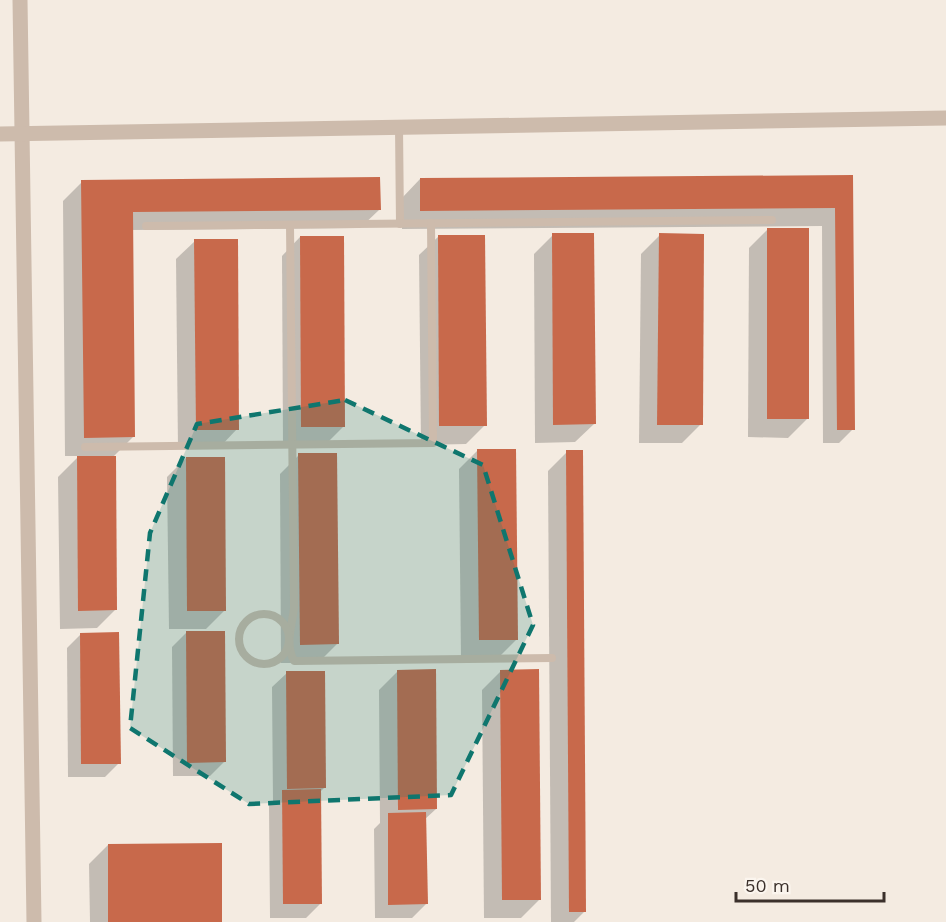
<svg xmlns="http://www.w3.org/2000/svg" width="946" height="922" viewBox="0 0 946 922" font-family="'Work Sans',sans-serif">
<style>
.shadow{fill:#0003}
.building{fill:#c8694b}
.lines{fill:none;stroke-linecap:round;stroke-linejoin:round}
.service{stroke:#cdbbac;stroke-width:8}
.tertiary{stroke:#cdbbac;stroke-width:15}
.marked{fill:#0f766e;fill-opacity:0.2;stroke:#0f766e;stroke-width:4.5;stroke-dasharray:12 8;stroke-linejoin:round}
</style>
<rect width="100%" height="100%" fill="#f4ebe1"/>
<g class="shadow">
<polygon points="851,176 853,429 839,443 823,443 822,226 402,229 402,198 420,179"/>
<polygon points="82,182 379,210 360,228 132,230 133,437 114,456 115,610 97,628 60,629 58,477 79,456 65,456 63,201"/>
<polygon points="768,229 807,419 788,438 748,437 749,248"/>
<polygon points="553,235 594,424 575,442 535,443 534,254"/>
<polygon points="660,235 701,424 682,443 639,443 641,254"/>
<polygon points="300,237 344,426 325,445 283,445 282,256"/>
<polygon points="438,237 485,425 466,444 421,445 419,255"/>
<polygon points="195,241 237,429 219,448 178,449 176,259"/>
<polygon points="478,450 517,639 498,658 461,658 459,469"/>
<polygon points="567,452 584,912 574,922 551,922 548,471"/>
<polygon points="299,455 337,644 318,663 281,663 280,474"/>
<polygon points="186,458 225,610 206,629 169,629 167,477"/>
<polygon points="186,633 224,762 210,776 173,776 172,647"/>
<polygon points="81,634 119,763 105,777 68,777 67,648"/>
<polygon points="398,671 436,809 425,819 426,904 412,918 375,918 374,829 380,823 379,690"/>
<polygon points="501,671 540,899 521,918 484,918 482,690"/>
<polygon points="287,673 324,788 320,792 321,903 306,918 270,918 269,805 273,801 272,687"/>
<polygon points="108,845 221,922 90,922 89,864"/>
</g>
<g class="building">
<polygon points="853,175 855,430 837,430 835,208 420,211 420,178"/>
<polygon points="380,177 381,210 133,212 135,437 84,438 81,180"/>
<rect x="767" y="228" width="42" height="191"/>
<polygon points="552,233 594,233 596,424 553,425"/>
<polygon points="659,233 704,234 703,425 657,425"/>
<polygon points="438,235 485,235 487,426 439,426"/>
<polygon points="300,236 344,236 345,427 301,427"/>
<polygon points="194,239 238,239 239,430 196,430"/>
<polygon points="477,449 516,449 518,640 479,640"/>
<polygon points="566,450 583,450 586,912 569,912"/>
<polygon points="298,453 337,453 339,644 300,645"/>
<polygon points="77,456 116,456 117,610 78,611"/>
<polygon points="186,457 225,457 226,611 187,611"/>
<polygon points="186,631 225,631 226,762 187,763"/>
<polygon points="119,632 121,764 81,764 80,633"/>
<polygon points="436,669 437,809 398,810 397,670"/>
<polygon points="539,669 541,900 502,900 500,670"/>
<polygon points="286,671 325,671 326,788 287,789"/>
<polygon points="321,789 322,904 283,904 282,790"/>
<polygon points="426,812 428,904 388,905 388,813"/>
<polygon points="222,843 222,922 108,922 108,844"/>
</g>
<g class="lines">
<g class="service">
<polyline points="399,127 400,224"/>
<path d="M290,225L294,608C292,626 285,644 294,661L552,658"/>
<polyline points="146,226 772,220"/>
<polyline points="85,447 433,443 431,223"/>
<circle cx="264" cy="639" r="25"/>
</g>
<g class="tertiary">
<polyline points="20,0 34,922"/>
<polyline points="0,134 946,118"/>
</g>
</g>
<path class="marked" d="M345,400L483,465L533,625L451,795L249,804L130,728L150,533L197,424Z"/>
<path d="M736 892v9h148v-9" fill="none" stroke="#3b302b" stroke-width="3"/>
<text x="745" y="892" font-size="18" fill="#3b302b" stroke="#fbf5ee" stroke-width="4.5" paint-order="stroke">50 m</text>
</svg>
